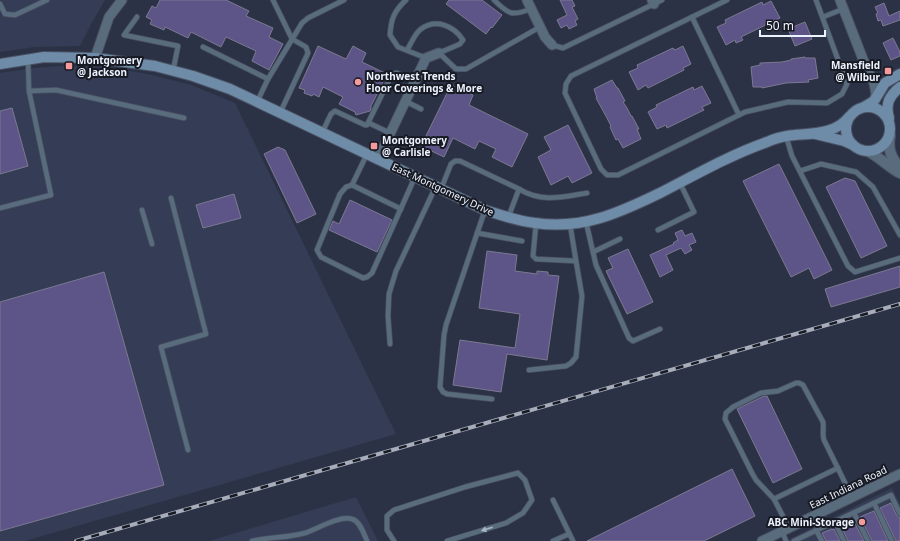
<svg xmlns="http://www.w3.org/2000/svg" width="900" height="541" viewBox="0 0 900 541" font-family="'Noto Sans',sans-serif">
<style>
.built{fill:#343d55}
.building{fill:#5d5587;stroke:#7c7991}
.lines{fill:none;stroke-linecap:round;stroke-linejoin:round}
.service-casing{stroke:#4a5163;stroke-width:6}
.minor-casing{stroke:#4a5163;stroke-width:11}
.tertiary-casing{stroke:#4a5163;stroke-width:12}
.secondary-casing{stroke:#4a5163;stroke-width:12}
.service{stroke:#596c7d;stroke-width:4.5}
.minor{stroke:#596c7d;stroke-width:9}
.tertiary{stroke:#596c7d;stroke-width:10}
.secondary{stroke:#6e8ca7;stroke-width:10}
.rail-casing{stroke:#a7adbb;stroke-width:4}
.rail{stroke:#171a23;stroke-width:2.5;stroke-dasharray:8;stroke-linecap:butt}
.oneway{fill:#aab6c4}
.poi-dot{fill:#f59b9d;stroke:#171a23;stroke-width:1.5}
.labels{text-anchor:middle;stroke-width:4;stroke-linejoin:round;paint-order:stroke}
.poi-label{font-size:10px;font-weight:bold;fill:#ecf2fe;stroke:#171a23;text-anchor:start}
.street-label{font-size:10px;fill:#ecf2fe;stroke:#171a23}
</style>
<rect width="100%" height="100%" fill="#2b3245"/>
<g class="built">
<polygon points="0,0 105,0 91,24 81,44 79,46 35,47 0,52"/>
<polygon points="60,66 95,67 125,70 152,75 191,85 235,103 396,434 25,541 0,541 0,73 34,68"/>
<polygon points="892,488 900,504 900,541 786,541"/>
<polygon points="356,497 378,541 209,541"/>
</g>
<g class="building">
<polygon points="160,0 226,0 249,11 246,16 273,28 269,37 283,44 269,70 252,61 256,51 226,37 221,47 191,32 188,38 165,27 164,30 150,24 152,20 146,17 152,6 156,8"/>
<polygon points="449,0 482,0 502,15 492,28 491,27 486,34 446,4"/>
<polygon points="560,0 572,0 575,6 572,7 578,19 575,21 577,25 569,29 567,25 561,28 557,20 567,15"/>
<polygon points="771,1 780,18 741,37 743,40 736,43 735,40 726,45 717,27 726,23 725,20 762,2 763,5"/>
<polygon points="884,3 889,16 900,11 900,20 883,26 881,20 878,21 876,14 878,13 875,7"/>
<polygon points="805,22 812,39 795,46 788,29"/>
<polygon points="893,38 900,52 900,56 891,60 883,43"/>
<polygon points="318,46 346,59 353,46 366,53 362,62 387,74 371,106 371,108 370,111 356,115 355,112 339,104 343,97 323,87 319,97 313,94 312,96 304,93 305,90 299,88"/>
<polygon points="683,46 691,64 683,68 684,70 648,88 646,85 638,90 629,72 638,68 637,65 673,48 675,50"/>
<polygon points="805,57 805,58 815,58 818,78 808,80 809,82 786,83 762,88 762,87 753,87 751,67 760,65 760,63 782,62 791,60 791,59"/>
<polygon points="612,80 617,88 618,88 625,101 623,102 627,108 631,116 632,116 639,129 637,129 641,139 623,148 618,139 616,140 610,127 611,126 607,118 596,98 597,98 594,89"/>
<polygon points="451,85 473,95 469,105 528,134 512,167 492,157 496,149 479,141 475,149 453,138 444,157 421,146"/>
<polygon points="702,86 711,103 702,107 704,110 667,128 666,125 657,129 648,112 657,107 656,105 693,87 694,90"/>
<polygon points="12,108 28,166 0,174 0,111"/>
<polygon points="568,125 592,173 572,183 568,176 551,185 538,157 551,150 544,137"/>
<polygon points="278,147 285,150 316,214 297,223 264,154"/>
<polygon points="779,164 832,270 814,279 809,268 791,277 743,181"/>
<polygon points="845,178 855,181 887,246 861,258 826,187"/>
<polygon points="234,194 241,218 203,228 196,205"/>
<polygon points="350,200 392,220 377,252 329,230 333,221 339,224"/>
<polygon points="682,230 685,236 692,233 696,242 689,245 692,250 685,254 681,248 666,255 673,270 660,277 650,255 674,244 673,243 678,240 675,233"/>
<polygon points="628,249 653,302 627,314 606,271 613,268 608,258"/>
<polygon points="487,251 517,255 515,271 537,274 537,271 548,272 548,275 559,276 547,360 507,354 501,392 453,385 460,340 515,348 520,314 479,308"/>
<polygon points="900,266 900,287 831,307 825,289"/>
<polygon points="104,272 164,485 0,531 0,302"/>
<polygon points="764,396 767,396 802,469 773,483 737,409"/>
<polygon points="732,469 755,516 704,541 587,541"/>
<polygon points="891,503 897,516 900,518 900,541 896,541 880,508"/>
<polygon points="874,511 888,541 872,541 860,517"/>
<polygon points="853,520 864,541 848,541 841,526"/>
<polygon points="832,529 833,530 834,529 840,541 826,541 822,533"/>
</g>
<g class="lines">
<g class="service-casing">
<g id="service">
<polyline points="273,0 292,39 306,47 308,53 280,113"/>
<path d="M406,0C394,11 391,19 390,35L398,47L426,58"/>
<path d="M494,0C509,15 512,16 531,9"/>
<polyline points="727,0 571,76 566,84 565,93 601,169 607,175 618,175 745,112 788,102 827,103 842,94 847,84 816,0"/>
<polyline points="0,4 5,14 15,15 47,0"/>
<polyline points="137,17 124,35 178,46 173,71"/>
<polyline points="692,17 739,115"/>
<polyline points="823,17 843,9"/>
<polyline points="552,45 563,48 662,0"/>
<polyline points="203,47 268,79"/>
<path d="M407,50C411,44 415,33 421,29C436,18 454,26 463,40L460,44L439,53L456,69H466L540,27"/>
<polyline points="29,91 56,90 184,118"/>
<polyline points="405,101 421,109"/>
<polyline points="257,102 268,79 302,23 308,18 344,0"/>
<polyline points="369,123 390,133"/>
<polyline points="322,133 331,114 335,111 365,125 367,125 392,74 397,73 415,82"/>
<polyline points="786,136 792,156 848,266 855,272 900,258"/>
<polyline points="367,154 352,185 346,187 340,194 317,250 321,257 363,278 367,277 372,273 415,177"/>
<polyline points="800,171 821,164 856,172 873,187 900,235"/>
<polyline points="352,185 401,209"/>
<polyline points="441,189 451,164 455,161 460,161 519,189 508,218"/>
<path d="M519,189C542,203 562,197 587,193"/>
<polyline points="171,198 206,334 161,347 188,450"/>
<polyline points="0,208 51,195 29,91 28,60"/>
<polyline points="142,210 152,244"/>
<polyline points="485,210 446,325 444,335 440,387 443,392 447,394 492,399"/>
<polyline points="586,222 596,265 629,338 633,341 660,329"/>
<polyline points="536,224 533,256 536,259 576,261 570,224"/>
<polyline points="658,230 694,212 680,183"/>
<polyline points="477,233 522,241"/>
<polyline points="593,252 620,239"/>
<polyline points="390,344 388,316 389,294 396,271 436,186"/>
<polyline points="529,370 566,366 571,363 576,357 582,296 576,261"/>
<polyline points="774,499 838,468"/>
<polyline points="553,500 573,541"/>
<polyline points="874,503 892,541"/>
<polyline points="854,513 868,541"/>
<polyline points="835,522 844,541"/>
<path d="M789,528L774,499L756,480L752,473L725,419L726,413L733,407L761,393L778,391L796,383H799L803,385L823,422C824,429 822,434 824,440L852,497"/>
<polyline points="816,530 822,541"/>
<polyline points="782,531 786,541"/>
<path d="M252,541C269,537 287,538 305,533C317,529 340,515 352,519C360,521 364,534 367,541"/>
<polyline points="394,541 387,530 387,516 394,510 465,487 518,473 525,480 532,500 523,513 506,523 447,541"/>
<polyline points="553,541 569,534"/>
<polyline points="794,541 891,495 900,514"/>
</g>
</g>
<g class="minor-casing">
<g id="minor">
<polyline points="527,0 545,37 552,45"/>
<polyline points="652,0 654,4"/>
<polyline points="840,0 866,67 874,83 876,94 874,101"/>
<polyline points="95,58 109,17 122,0"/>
<polyline points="378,159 426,58 439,53"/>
<polyline points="762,541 900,474"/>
</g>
</g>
<g class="tertiary-casing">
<g id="tertiary">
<path d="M890,136C887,150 892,158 900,169"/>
<path d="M867,151C879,156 888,167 900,173"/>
</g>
</g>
<g class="secondary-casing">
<g id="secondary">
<path d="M0,64L44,57L95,58L155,66L193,76L230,89L485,210C501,215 517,221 535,223C582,230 619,213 660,193C695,175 730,155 767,142C774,139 780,137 787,136C808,133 834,136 849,117"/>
<circle cx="868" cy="129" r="22"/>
<polyline points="864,107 874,101 885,83 900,74"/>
<path d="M889,118C885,104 889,96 900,87"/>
<polyline points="815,134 844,141 853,145"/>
</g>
</g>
<use href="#service" class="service"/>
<use href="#minor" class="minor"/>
<use href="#tertiary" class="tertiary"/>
<use href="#secondary" class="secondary"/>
<g class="rail-casing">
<polyline id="rail" points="76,541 900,304"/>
</g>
<use href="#rail" class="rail"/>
</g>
<defs><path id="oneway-solid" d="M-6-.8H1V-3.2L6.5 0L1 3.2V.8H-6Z"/></defs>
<use class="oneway" href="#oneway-solid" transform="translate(487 529) rotate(163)"/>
<g class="poi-dot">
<rect x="65" y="62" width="8" height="8" rx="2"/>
<rect x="884" y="67" width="8" height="8" rx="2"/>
<circle cx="358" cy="82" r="4"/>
<rect x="370" y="142" width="8" height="8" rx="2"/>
<circle cx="862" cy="522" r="4"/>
</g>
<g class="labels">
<g class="poi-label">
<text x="77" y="64">Montgomery<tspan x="77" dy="12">@ Jackson</tspan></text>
<text x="880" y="69" text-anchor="end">Mansfield<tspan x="880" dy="12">@ Wilbur</tspan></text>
<text x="366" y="80">Northwest Trends<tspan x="366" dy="12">Floor Coverings &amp; More</tspan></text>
<text x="382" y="144">Montgomery<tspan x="382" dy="12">@ Carlisle</tspan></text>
<text x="854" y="526" text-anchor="end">ABC Mini-Storage</text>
</g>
<g class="street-label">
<text transform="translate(443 189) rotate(25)" y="4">East Montgomery Drive</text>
<text transform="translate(848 487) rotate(-26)" y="4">East Indiana Road</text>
</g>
</g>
<path d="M760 30v6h65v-6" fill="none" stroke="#ecf2fe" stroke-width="2"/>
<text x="766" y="30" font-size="12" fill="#ecf2fe" stroke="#171a23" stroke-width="3" paint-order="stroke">50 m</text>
</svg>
